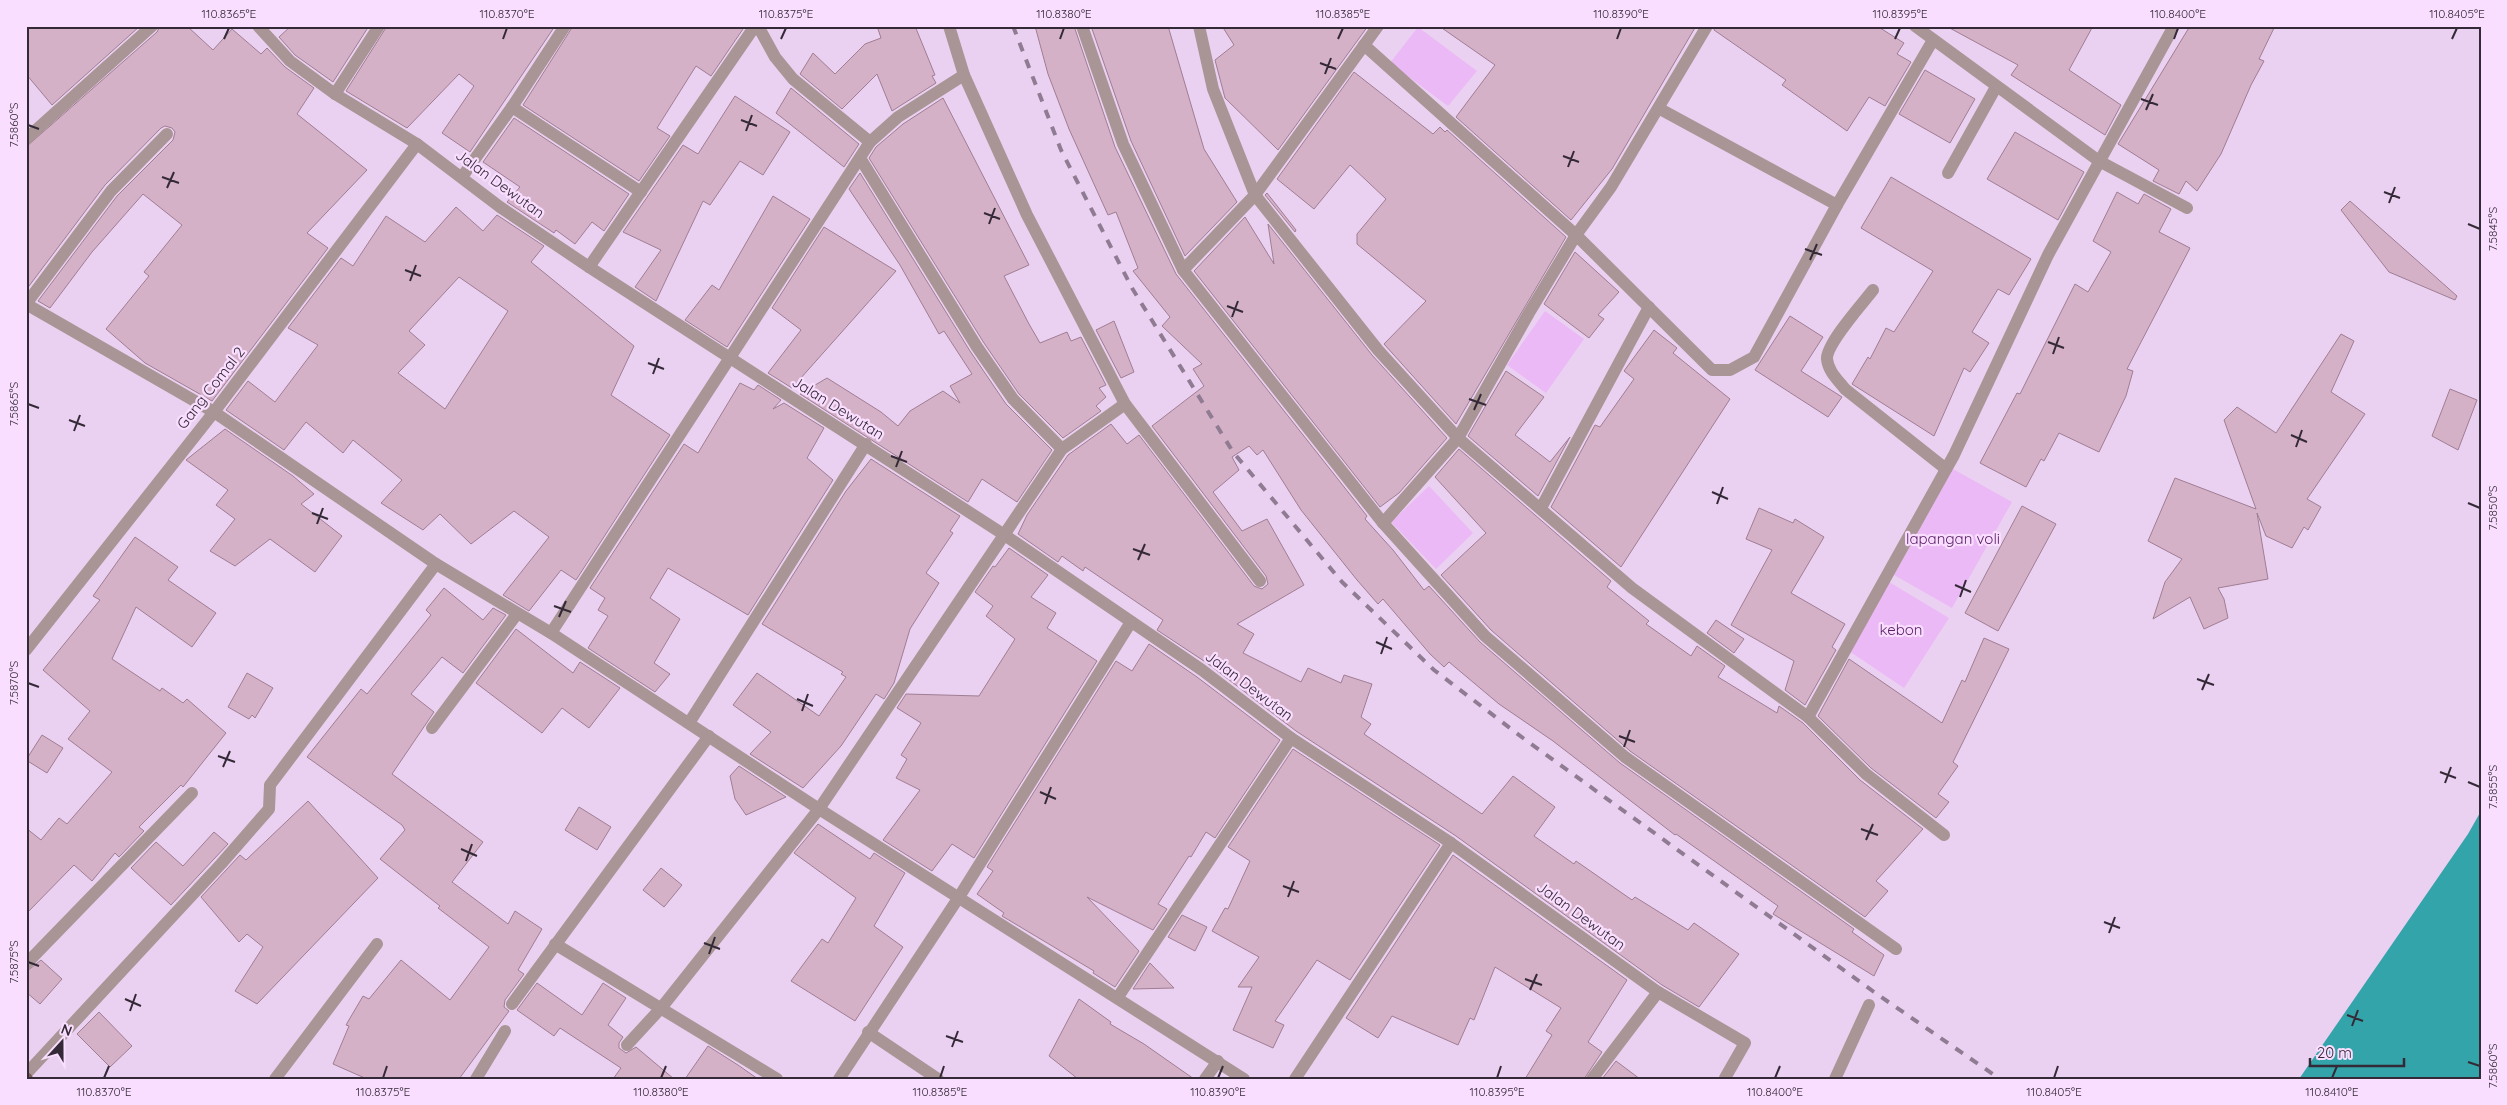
<svg xmlns="http://www.w3.org/2000/svg" width="2507" height="1105" viewBox="0 0 2507 1105" font-family="Quicksand,sans-serif">
<style>
.green{fill:#ebb9f6}
.water{fill:#33a4aa}
.building{fill:#d5b1c8;stroke:#9f7d93;fill-rule:evenodd}
.lines{fill:none;stroke-linecap:round;stroke-linejoin:round}
.minor{stroke:#a99595;stroke-width:12}
.major{stroke:#7c5b5a;stroke-width:12}
.rail{stroke:#8f7c93;stroke-width:4;stroke-dasharray:9 9;stroke-linecap:butt}
.ticks{fill:none;stroke:#342936;stroke-width:2}
.labels{text-anchor:middle;stroke-width:4.5;stroke-linejoin:round;paint-order:stroke}
.street-label{font-size:15px;fill:#342936;stroke:#f9deff}
.park-label{font-size:15px;fill:#571c63;stroke:#f9deff}
.neatline{fill:none;stroke:#342936;stroke-width:2}
.ticks-label{font-size:12px;text-anchor:middle;fill:#342936}
</style>
<rect width="100%" height="100%" fill="#ebd1f1"/>
<g class="green">
<polygon points="1418,27 1477,71 1448,106 1390,63"/>
<polygon points="1545,311 1584,339 1546,393 1507,365"/>
<polygon points="1953,469 2012,502 1952,608 1894,575"/>
<polygon points="1429,486 1473,533 1436,569 1391,522"/>
<polygon points="1889,582 1949,618 1904,688 1849,651"/>
</g>
<polygon class="water" points="2481,811 2481,1079 2299,1079 2468,834"/>
<g class="building">
<polygon points="26,26 140,26 52,105 26,74"/>
<polygon points="160,26 187,26 213,50 232,29 261,54 267,48 285,67 314,88 297,114 367,170 307,233 328,248 212,401 145,363 106,329 149,276 144,272 182,225 143,194 92,252 50,308 38,301 117,196 173,140 175,132 172,128 165,126 161,128 105,185 26,290 26,147 157,32"/>
<polygon points="291,26 369,26 333,82 295,55 279,37"/>
<polygon points="387,26 555,26 470,152 442,133 474,86 459,74 407,128 346,91"/>
<polygon points="573,26 745,26 711,76 696,66 657,128 670,136 639,181 523,105"/>
<polygon points="877,26 915,26 935,75 932,76 936,83 892,111 877,74 842,109 800,74 813,53 835,74 865,44 881,38"/>
<polygon points="1035,26 1074,26 1115,147 1176,274 1367,516 1365,519 1393,550 1424,590 1429,586 1480,642 1620,763 1854,929 1852,932 1884,955 1874,976 1773,914 1778,906 1676,834 1675,835 1553,741 1499,704 1449,662 1444,667 1430,654 1383,599 1378,604 1357,580 1301,510 1263,450 1257,455 1249,446 1232,457 1239,470 1213,492 1242,531 1267,519 1304,585 1237,624 1254,634 1243,653 1301,682 1308,668 1341,683 1344,675 1372,684 1361,717 1371,724 1364,734 1482,814 1513,776 1555,807 1534,836 1574,864 1576,861 1632,900 1635,897 1688,930 1694,923 1739,954 1699,1007 1662,985 1456,836 1296,731 1207,663 1157,630 1163,620 1085,567 1083,571 1062,556 1058,562 1018,534 1027,515 1068,455 1111,424 1127,444 1139,435 1254,586 1262,589 1268,584 1266,576 1152,426 1204,386 1193,369 1202,364 1162,326 1170,317 1133,271 1138,268 1116,212 1108,215 1069,129 1048,74"/>
<polygon points="1091,26 1168,26 1204,149 1237,202 1185,256 1131,141"/>
<polygon points="1222,26 1368,26 1278,150 1225,98 1215,60 1234,45"/>
<polygon points="1439,26 1696,26 1612,169 1571,220 1456,117 1495,65"/>
<polygon points="1715,26 1877,26 1904,43 1897,54 1911,62 1885,106 1869,97 1847,131 1782,85 1786,80 1714,30"/>
<polygon points="1946,26 2093,26 2069,70 2121,105 2105,135 2011,75 2018,65"/>
<polygon points="2190,26 2275,26 2259,59 2264,61 2251,85 2221,154 2197,191 2186,181 2179,194 2153,181 2159,170 2118,144"/>
<polygon points="1925,70 1975,99 1950,143 1899,114"/>
<polygon points="1354,72 1433,134 1440,127 1445,132 1447,130 1566,237 1456,424 1384,344 1426,301 1357,244 1357,234 1386,199 1350,165 1314,209 1277,179"/>
<polygon points="791,88 859,144 844,167 776,113"/>
<polygon points="735,96 790,132 763,175 740,161 710,205 703,201 656,301 635,287 661,250 623,232 683,145 698,154"/>
<polygon points="943,98 1029,265 1004,276 1029,324 1040,343 1067,332 1071,341 1081,337 1106,385 1099,388 1106,397 1096,406 1101,411 1063,438 1019,394 984,343 869,158 876,147 903,124"/>
<polygon points="514,118 629,194 604,231 592,222 575,244 556,230 554,233 507,202 520,187 483,162"/>
<polygon points="2015,132 2084,172 2058,220 1987,179"/>
<polygon points="860,173 970,351 1006,404 1052,450 1017,502 982,479 968,502 800,394 827,378 881,412 898,426 910,411 943,391 960,403 950,386 972,374 944,331 939,334 900,265 849,189"/>
<polygon points="1891,177 2031,259 2009,295 1998,289 1972,332 1989,343 1970,372 1964,368 1934,436 1852,384 1868,357 1870,359 1886,328 1894,332 1933,271 1861,228"/>
<polygon points="2117,192 2138,204 2144,194 2171,209 2159,232 2190,248 2127,369 2133,371 2126,396 2099,452 2059,433 2044,461 2041,459 2026,487 1980,463 2017,393 2020,394 2075,284 2088,292 2111,252 2093,241"/>
<polygon points="1267,193 1296,230 1295,232 1265,195"/>
<polygon points="773,196 810,219 727,347 685,320 712,285 719,290"/>
<polygon points="2350,201 2457,296 2455,300 2389,272 2341,210"/>
<path d="M456,207L483,231L497,215L544,246L531,262L634,346L611,395L670,435L576,580L561,570L529,611L503,595L549,537L514,511L471,544L440,514L423,530L381,503L402,480L353,440L343,453L306,422L284,450L226,410L248,381L275,402L318,345L288,328L341,258L353,266L386,216L425,242ZM459,277L508,311L445,409L398,373L425,345L409,331Z"/>
<polygon points="1245,217 1274,264 1268,224 1372,355 1447,438 1399,493 1380,507 1194,271"/>
<polygon points="824,227 896,271 792,388 768,373 801,330 772,308"/>
<polygon points="1575,252 1619,292 1598,315 1604,319 1589,338 1544,304"/>
<polygon points="1790,316 1823,337 1801,371 1842,397 1828,417 1755,370"/>
<polygon points="1114,321 1134,372 1121,378 1096,330"/>
<polygon points="1654,330 1677,348 1673,353 1730,399 1621,567 1551,507 1595,425 1600,427 1634,379 1624,371"/>
<polygon points="2341,334 2354,341 2331,392 2365,414 2307,499 2321,507 2308,530 2304,527 2292,548 2266,536 2257,513 2268,579 2218,588 2224,599 2228,618 2204,629 2190,597 2153,619 2165,582 2182,559 2148,541 2175,478 2256,509 2224,420 2237,407 2276,433"/>
<polygon points="1506,371 1544,397 1515,435 1550,462 1570,437 1538,496 1468,436"/>
<polygon points="740,383 754,390 758,385 781,400 773,409 784,403 824,428 807,458 833,480 748,615 668,568 650,598 680,619 654,663 670,674 655,692 588,648 608,616 598,610 605,598 590,588 684,444 698,453"/>
<polygon points="2450,389 2477,400 2458,450 2432,436"/>
<polygon points="225,429 293,476 314,494 301,504 342,536 315,572 270,539 235,566 210,551 235,519 216,505 228,490 186,460"/>
<polygon points="1459,449 1611,581 1607,587 1649,621 1646,624 1691,656 1697,646 1725,666 1718,677 1777,713 1779,706 1803,723 1860,780 1923,829 1876,881 1888,891 1865,917 1630,751 1491,630 1441,575 1486,533 1435,477"/>
<polygon points="871,459 960,516 950,531 953,533 926,573 939,583 910,629 894,683 884,699 876,694 841,746 803,788 750,754 771,732 733,705 757,673 819,716 846,677 841,674 843,672 762,624 846,491"/>
<polygon points="2022,506 2056,524 1998,631 1965,613"/>
<polygon points="1759,508 1793,523 1795,519 1824,537 1791,593 1845,624 1832,647 1836,650 1805,705 1785,690 1794,661 1731,625 1772,550 1746,539"/>
<polygon points="135,537 178,567 168,580 216,613 192,647 136,607 112,659 160,691 162,688 183,703 187,699 226,733 183,787 181,785 139,827 144,831 119,857 115,853 92,881 74,865 26,914 26,828 41,840 59,818 67,824 112,772 68,739 90,711 43,670 100,600 93,596"/>
<polygon points="1009,548 1048,575 1031,597 1056,613 1047,628 1097,661 974,858 952,844 932,871 883,840 920,790 896,778 907,759 901,755 921,723 897,708 906,694 979,696 1015,639 986,616 993,606 975,592 993,566 995,567"/>
<polygon points="444,588 483,620 493,608 506,615 463,673 442,657 411,694 434,712 392,774 483,842 452,882 508,924 515,911 542,929 518,970 524,974 505,1000 504,1007 509,1011 459,1079 367,1079 333,1064 349,1026 346,1025 363,996 369,999 401,960 450,1000 489,947 438,908 440,906 380,859 405,830 402,825 307,757 361,689 367,694 431,615 426,610"/>
<polygon points="1716,620 1744,639 1734,653 1707,633"/>
<polygon points="516,629 573,673 580,662 620,688 589,728 562,708 542,733 476,683"/>
<polygon points="1984,638 2009,649 1953,762 1958,766 1938,794 1949,802 1936,818 1871,768 1818,716 1849,659 1942,723 1962,680 1965,682"/>
<polygon points="1149,644 1197,677 1280,740 1215,838 1206,832 1191,857 1189,856 1158,904 1167,909 1153,930 1087,897 1139,951 1115,987 1093,973 1094,971 1002,916 1004,913 977,894 993,871 987,867 1116,661 1132,671"/>
<polygon points="247,673 273,688 255,718 252,715 249,719 228,707"/>
<polygon points="42,735 63,748 47,773 26,760"/>
<polygon points="1293,749 1440,845 1350,980 1317,960 1275,1021 1284,1025 1273,1048 1233,1030 1252,987 1238,987 1259,957 1212,931 1225,908 1228,909 1250,861 1228,847"/>
<polygon points="739,766 786,797 746,815 735,799 730,776"/>
<polygon points="308,801 378,878 257,1004 235,991 263,947 247,934 239,942 201,897 240,855 246,860"/>
<polygon points="579,807 611,827 597,850 565,830"/>
<polygon points="818,824 870,859 874,853 905,873 874,926 903,947 855,1021 791,981 822,939 828,943 856,898 794,853"/>
<polygon points="214,832 228,844 171,905 131,868 156,842 183,866"/>
<polygon points="1453,855 1627,980 1588,1042 1602,1052 1584,1079 1525,1079 1552,1035 1546,1031 1561,1008 1495,967 1474,1020 1470,1018 1458,1045 1392,1016 1378,1038 1346,1018"/>
<polygon points="661,868 682,885 664,907 643,890"/>
<polygon points="1182,915 1207,927 1195,951 1168,937"/>
<polygon points="41,960 62,979 40,1004 26,992 26,972"/>
<polygon points="1150,963 1174,988 1133,989"/>
<polygon points="537,983 582,1015 603,983 626,998 608,1025 623,1037 619,1043 619,1048 626,1053 636,1047 674,1079 613,1079 621,1068 560,1028 554,1036 517,1010"/>
<polygon points="1079,999 1111,1022 1110,1024 1144,1044 1194,1079 1078,1079 1049,1056"/>
<polygon points="99,1012 132,1046 110,1067 77,1034"/>
<polygon points="708,1046 738,1065 758,1079 685,1079"/>
<polygon points="1616,1061 1640,1079 1602,1079"/>
</g>
<g class="lines">
<g class="minor">
<polyline points="258,26 290,61 335,94 417,144 500,207 589,267 1003,534 1202,670 1291,738 1451,843 1658,992 1745,1043 1725,1078"/>
<polyline points="758,26 775,57 793,79 870,142"/>
<polyline points="949,26 964,75 1027,215 1125,404 1260,581"/>
<polyline points="1082,26 1123,144 1183,270 1383,523 1485,636 1625,757 1896,949"/>
<polyline points="1199,26 1213,89 1255,195 1378,350 1458,438 1632,588 1808,717 1866,774 1944,835"/>
<polyline points="1915,26 2099,161 2187,208"/>
<polyline points="1364,45 1576,235 1712,370 1730,370 1754,357 1837,205 1933,40"/>
<polyline points="335,94 379,26"/>
<polyline points="512,107 641,192"/>
<polyline points="1660,109 1837,205"/>
<polyline points="26,139 152,26"/>
<polyline points="860,158 977,347 1013,399 1062,449"/>
<polyline points="1948,173 1996,87"/>
<polyline points="462,177 512,107 565,26"/>
<polyline points="589,267 755,26"/>
<polyline points="1183,270 1255,195 1378,26"/>
<path d="M1873,290C1863,303 1826,344 1827,359C1828,371 1838,380 1845,389L1946,469"/>
<polyline points="26,304 214,412 436,564 551,633 819,809 1244,1079"/>
<polyline points="26,304 111,191 167,134"/>
<polyline points="1541,508 1649,307"/>
<polyline points="1383,523 1458,438 1529,313 1576,235 1611,187 1707,26"/>
<polyline points="551,633 870,142 898,117 964,75"/>
<polyline points="26,650 214,412 417,144"/>
<polyline points="1808,717 1954,455 2048,255 2174,26"/>
<polyline points="689,723 866,444"/>
<polyline points="432,728 517,614"/>
<polyline points="555,944 777,1079"/>
<polyline points="26,964 192,793"/>
<polyline points="1118,997 1291,738"/>
<polyline points="512,1004 709,736"/>
<polyline points="868,1032 938,1079"/>
<polyline points="627,1045 662,1007 819,809 1062,449 1125,404"/>
<polyline points="26,1074 221,864 269,809 270,785 436,564"/>
<polyline points="275,1079 377,944"/>
<polyline points="476,1079 505,1031"/>
<polyline points="839,1079 959,897 1131,622"/>
<polyline points="1205,1079 1218,1061"/>
<polyline points="1295,1079 1451,843"/>
<polyline points="1592,1079 1658,992"/>
<polyline points="1835,1079 1869,1005"/>
</g>
<polyline class="major" points="26,1078 27,1079"/>
<polyline class="rail" points="1013,26 1061,150 1132,288 1233,452 1342,582 1434,670 1523,738 1874,992 2000,1079"/>
</g>
<path class="ticks" d="M224,39L229,28M503,39L507,28M781,39L786,28M1060,39L1064,28M1338,39L1343,28M1617,39L1621,28M1895,39L1900,28M2174,39L2178,28M2452,39L2457,28M1320,63L1336,69M1325,74L1331,58M2141,99L2158,105M2146,110L2153,94M741,120L757,126M28,125L39,129M746,131L752,115M1563,156L1579,162M1568,167L1574,151M162,177L179,183M167,188L174,172M2384,192L2400,198M2389,203L2395,187M984,213L1000,219M989,224L995,208M2468,224L2480,229M1805,249L1822,255M1810,260L1817,244M405,270L421,276M410,281L416,265M1227,306L1243,312M1232,317L1238,301M2048,342L2064,348M2053,354L2059,337M648,363L664,369M653,374L659,358M1469,399L1486,405M28,404L39,408M1474,410L1481,394M69,420L85,426M74,431L80,415M2291,435L2307,442M2296,447L2302,430M891,456L907,462M896,467L902,451M1712,492L1728,499M2468,503L2480,508M1717,504L1723,487M312,513L328,519M317,524L323,508M1133,549L1150,555M1138,560L1145,544M1955,585L1971,592M1960,597L1966,580M554,606L571,612M559,617L566,601M1376,642L1392,649M1381,654L1387,637M2197,679L2214,685M28,683L39,687M2202,690L2209,674M797,699L813,706M802,711L808,694M1619,736L1635,742M1624,747L1630,730M218,756L235,762M223,767L230,751M2440,772L2456,778M2468,782L2480,787M2445,783L2451,767M1040,792L1056,799M1045,804L1051,787M1861,829L1878,835M1866,840L1873,824M461,849L477,856M466,861L472,844M1283,886L1299,892M1288,897L1294,881M2104,922L2120,928M2109,933L2115,917M704,943L720,949M709,954L715,937M28,962L39,966M1525,979L1542,985M1530,990L1537,974M125,999L141,1006M130,1011L136,994M2347,1015L2363,1021M2352,1026L2358,1010M946,1036L963,1042M952,1047L958,1031M2468,1062L2480,1066M104,1078L109,1066M383,1078L387,1066M661,1078L666,1066M940,1078L944,1066M1218,1078L1223,1066M1497,1078L1501,1066M1775,1078L1780,1066M2054,1078L2058,1066M2332,1078L2337,1066"/>
<g class="labels">
<g class="street-label">
<text transform="translate(500 184) rotate(36)" y="5">Jalan Dewutan</text>
<text transform="translate(211 388) rotate(-52)" y="5">Gang Comal 2</text>
<text transform="translate(838 408) rotate(32)" y="5">Jalan Dewutan</text>
<text transform="translate(1249 686) rotate(37)" y="5">Jalan Dewutan</text>
<text transform="translate(1581 916) rotate(36)" y="5">Jalan Dewutan</text>
</g>
<g class="park-label">
<text x="1953" y="544">lapangan voli</text>
<text x="1901" y="635">kebon</text>
</g>
</g>
<rect width="2507" height="1105" fill="none" stroke="#f9deff" stroke-width="55"/>
<g transform="translate(62 1042) rotate(21)" stroke="#f9deff" stroke-width="4" paint-order="stroke">
<path d="M0-4L9 19L0 12L-9 19Z" fill="#342936"/>
<text y="-8" font-size="14" font-weight="bold" text-anchor="middle" fill="#342936">N</text>
</g>
<path d="M2310 1058v8h94v-8" fill="none" stroke="#342936" stroke-width="2.5"/>
<text x="2317" y="1058" font-size="15" fill="#342936" stroke="#f9deff" stroke-width="4" paint-order="stroke">20 m</text>
<rect x="28" y="28" width="2452" height="1050" class="neatline"/>
<g class="ticks-label">
<text x="229" y="18">110.8365°E</text>
<text x="507" y="18">110.8370°E</text>
<text x="786" y="18">110.8375°E</text>
<text x="1064" y="18">110.8380°E</text>
<text x="1343" y="18">110.8385°E</text>
<text x="1621" y="18">110.8390°E</text>
<text x="1900" y="18">110.8395°E</text>
<text x="2178" y="18">110.8400°E</text>
<text x="2457" y="18">110.8405°E</text>
<text transform="translate(14 125) rotate(-90)" y="4">7.5860°S</text>
<text transform="translate(2493 229) rotate(-90)" y="4">7.5845°S</text>
<text transform="translate(14 404) rotate(-90)" y="4">7.5865°S</text>
<text transform="translate(2493 508) rotate(-90)" y="4">7.5850°S</text>
<text transform="translate(14 683) rotate(-90)" y="4">7.5870°S</text>
<text transform="translate(2493 787) rotate(-90)" y="4">7.5855°S</text>
<text transform="translate(14 962) rotate(-90)" y="4">7.5875°S</text>
<text transform="translate(2493 1066) rotate(-90)" y="4">7.5860°S</text>
<text x="104" y="1096">110.8370°E</text>
<text x="383" y="1096">110.8375°E</text>
<text x="661" y="1096">110.8380°E</text>
<text x="940" y="1096">110.8385°E</text>
<text x="1218" y="1096">110.8390°E</text>
<text x="1497" y="1096">110.8395°E</text>
<text x="1775" y="1096">110.8400°E</text>
<text x="2054" y="1096">110.8405°E</text>
<text x="2332" y="1096">110.8410°E</text>
</g>
</svg>
